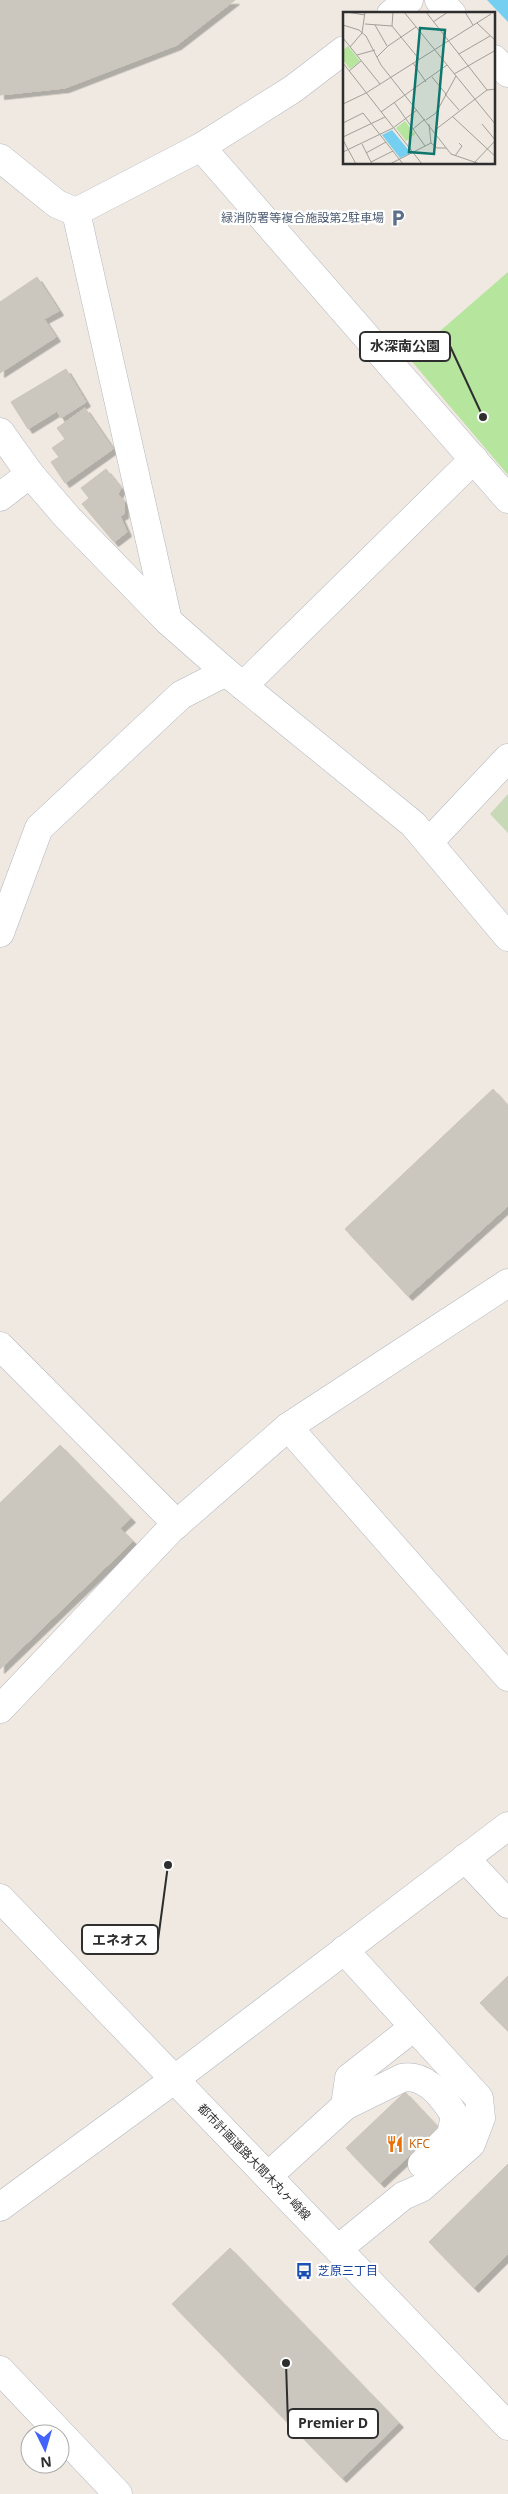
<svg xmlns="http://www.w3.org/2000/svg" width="508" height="2494" viewBox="0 0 508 2494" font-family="'Open Sans','Noto Sans JP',sans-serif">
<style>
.green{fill:#b6e59e}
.cemetery{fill:#c8d9b8}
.water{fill:#75cff0}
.building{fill:#cbc7bf;stroke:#cbc5ba;filter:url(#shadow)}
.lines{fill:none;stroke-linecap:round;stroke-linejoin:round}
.minor-casing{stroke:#b4b7c1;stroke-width:29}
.minor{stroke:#fff;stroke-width:28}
.labels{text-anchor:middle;stroke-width:4.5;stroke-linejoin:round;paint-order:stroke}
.service-label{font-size:12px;fill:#4e5e75;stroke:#fff;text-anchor:end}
.food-label{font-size:12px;fill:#c56008;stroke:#fff;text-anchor:start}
.street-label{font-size:12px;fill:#2e2e2e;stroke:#fff}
.transit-label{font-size:12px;fill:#164399;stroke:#fff;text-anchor:start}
.inset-road{fill:none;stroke:#a29e99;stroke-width:1}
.view{fill:#0f766e;fill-opacity:0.15;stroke:#0f766e;stroke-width:2.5}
.inset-edge{fill:none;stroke:#2e2e2e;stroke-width:2.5}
.leader{fill:none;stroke:#2e2e2e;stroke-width:2}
.callout-dot{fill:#2e2e2e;stroke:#fff;stroke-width:2}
.callout{fill:#fff;stroke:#2e2e2e;stroke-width:2}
.callout-label{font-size:14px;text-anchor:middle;font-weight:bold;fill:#2e2e2e}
</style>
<defs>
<filter id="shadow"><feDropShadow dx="4.5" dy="4.5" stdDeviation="0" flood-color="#0004"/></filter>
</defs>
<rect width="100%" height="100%" fill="#efe9e1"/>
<polygon class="green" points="508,272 508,475 409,358"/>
<polygon class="cemetery" points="508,794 508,833 490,814"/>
<polygon class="water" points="487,0 508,0 508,22"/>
<g class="building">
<polygon points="0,0 235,0 177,45 65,88 0,95"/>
<polygon points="37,277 59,311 44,319 56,337 0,373 0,302"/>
<polygon points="66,369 86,402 61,418 57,411 28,429 11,402"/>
<polygon points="85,408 113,449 65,483 51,462 59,457 52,448 65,439 57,428"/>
<polygon points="106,469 121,488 118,494 124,501 124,514 120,516 127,532 114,542 82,504 89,498 81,488"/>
<polygon points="493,1089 508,1106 508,1206 408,1296 345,1229"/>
<polygon points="60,1445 131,1518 120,1528 133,1541 0,1669 0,1503"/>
<polygon points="508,1976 508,2031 480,2003"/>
<polygon points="405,2092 439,2128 380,2183 346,2148"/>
<polygon points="508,2164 508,2254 474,2288 429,2242"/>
<polygon points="230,2248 399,2423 342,2478 172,2304"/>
</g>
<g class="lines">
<g class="minor-casing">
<g id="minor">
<polyline points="439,0 452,14"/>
<polyline points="391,14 409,0"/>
<polyline points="494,59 508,73"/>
<polyline points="201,147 508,499"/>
<polyline points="0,158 57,204 76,212 168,621"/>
<polyline points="76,212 201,147 293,89 344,50"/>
<polyline points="0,432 30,474 67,517 168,621 226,672 413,824 508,937"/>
<polyline points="0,497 30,474"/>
<polyline points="243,686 474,459"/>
<polyline points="429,842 508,758"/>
<polyline points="0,933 39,828 181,695 226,672"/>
<polyline points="0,1346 177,1524"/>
<polyline points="288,1427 508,1677"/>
<polyline points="0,1709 170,1530 288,1427 508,1283"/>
<polyline points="465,1858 508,1904"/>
<polyline points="0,1898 508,2426"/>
<polyline points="345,2106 349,2078 414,2027"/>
<path d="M268,2176L345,2106L402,2078C425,2073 444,2098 455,2116L451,2135L422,2164"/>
<polyline points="0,2207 175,2079 508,1826"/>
<polyline points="338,2249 403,2196 421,2188 471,2144 481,2118 479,2098 344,1950"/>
<polyline points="0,2370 118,2494"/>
</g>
</g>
<use href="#minor" class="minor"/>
</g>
<defs>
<g id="parking-bare" transform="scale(1.35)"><path d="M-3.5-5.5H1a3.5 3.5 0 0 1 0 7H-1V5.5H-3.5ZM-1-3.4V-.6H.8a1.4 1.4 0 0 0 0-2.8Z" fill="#5c6f8a" stroke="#fff" stroke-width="2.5" paint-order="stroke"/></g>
<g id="restaurant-bare" transform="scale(1.35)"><path d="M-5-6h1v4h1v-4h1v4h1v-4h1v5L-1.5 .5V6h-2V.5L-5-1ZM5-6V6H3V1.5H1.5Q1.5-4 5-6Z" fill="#e8710a" stroke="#fff" stroke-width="2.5" paint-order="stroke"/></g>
<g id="bus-bare" transform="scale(1.35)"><path d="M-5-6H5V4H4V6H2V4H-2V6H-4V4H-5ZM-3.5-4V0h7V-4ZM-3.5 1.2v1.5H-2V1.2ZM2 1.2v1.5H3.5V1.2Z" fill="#1a4fb4" stroke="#fff" stroke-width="2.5" paint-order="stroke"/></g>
</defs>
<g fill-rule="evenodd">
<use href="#parking-bare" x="398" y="218"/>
<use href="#restaurant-bare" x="395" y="2144"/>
<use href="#bus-bare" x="304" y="2271"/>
</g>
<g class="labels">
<g class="service-label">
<text x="384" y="222">緑消防署等複合施設第2駐車場</text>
</g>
<g class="food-label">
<text x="409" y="2148">KFC</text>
</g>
<g class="street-label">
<text transform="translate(254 2162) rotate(46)" y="4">都市計画道路大間木丸ヶ崎線</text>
</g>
<g class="transit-label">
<text x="318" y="2275">芝原三丁目</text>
</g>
</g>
<g transform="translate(343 12)">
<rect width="152" height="152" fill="#efe9e1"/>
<path d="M5,34L17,49L7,57L0,48V38ZM62,109L72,122L63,129L53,116Z" fill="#b6e59e"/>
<path d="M49,118L68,141L57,146L39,123Z" fill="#75cff0"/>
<path class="inset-road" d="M4,0L22,3M61,0L153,113M83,0L144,78M122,0L130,13M90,10L105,0M134,11L153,29M22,12L49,14L50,0M0,13L16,18L23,24L38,53L108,142L137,152M32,13L44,34M49,14L76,47M0,26L37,72M7,35L19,21L22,0M116,42L147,24M14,43L32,38M34,45L45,34L73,15M0,51L79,152M70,51L83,70M6,59L18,49M111,62L153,38M89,65L103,82M102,82L116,98M51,90L82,134M0,92L23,81L148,2M38,100L104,53M110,105L153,145M83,108L93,101L113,64M0,111L20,101L60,152M86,112L88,131L94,136H103M139,112L153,129M70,117L82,107M92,118L144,78L153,77M0,125L42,105M0,128L13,152M19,132L29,152M0,140L50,116L74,98M23,141L43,130M112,144L119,134L116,131M28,150L50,139M47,152L88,131M130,152L152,129"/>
<path class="view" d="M77,16L102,18L91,142L66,140Z"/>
<rect width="152" height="152" class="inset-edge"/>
</g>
<path class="leader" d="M483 417L450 346M168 1865L158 1940M286 2363L288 2424"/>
<g class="callout-dot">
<circle cx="483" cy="417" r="5"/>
<circle cx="168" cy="1865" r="5"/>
<circle cx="286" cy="2363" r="5"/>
</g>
<g class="callout">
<rect x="360" y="332" width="90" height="29" rx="5"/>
<rect x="82" y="1925" width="76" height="29" rx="5"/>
<rect x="288" y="2409" width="90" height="29" rx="5"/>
</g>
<g class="callout-label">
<text x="405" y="351">水深南公園</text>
<text x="120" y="1945">エネオス</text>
<text x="333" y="2428">Premier D</text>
</g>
<g transform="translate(45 2449) rotate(175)"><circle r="24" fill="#ffffff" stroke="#ababab"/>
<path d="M0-4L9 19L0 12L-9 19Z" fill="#4264fb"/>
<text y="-8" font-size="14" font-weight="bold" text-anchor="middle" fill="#2e2e2e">N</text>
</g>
</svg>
